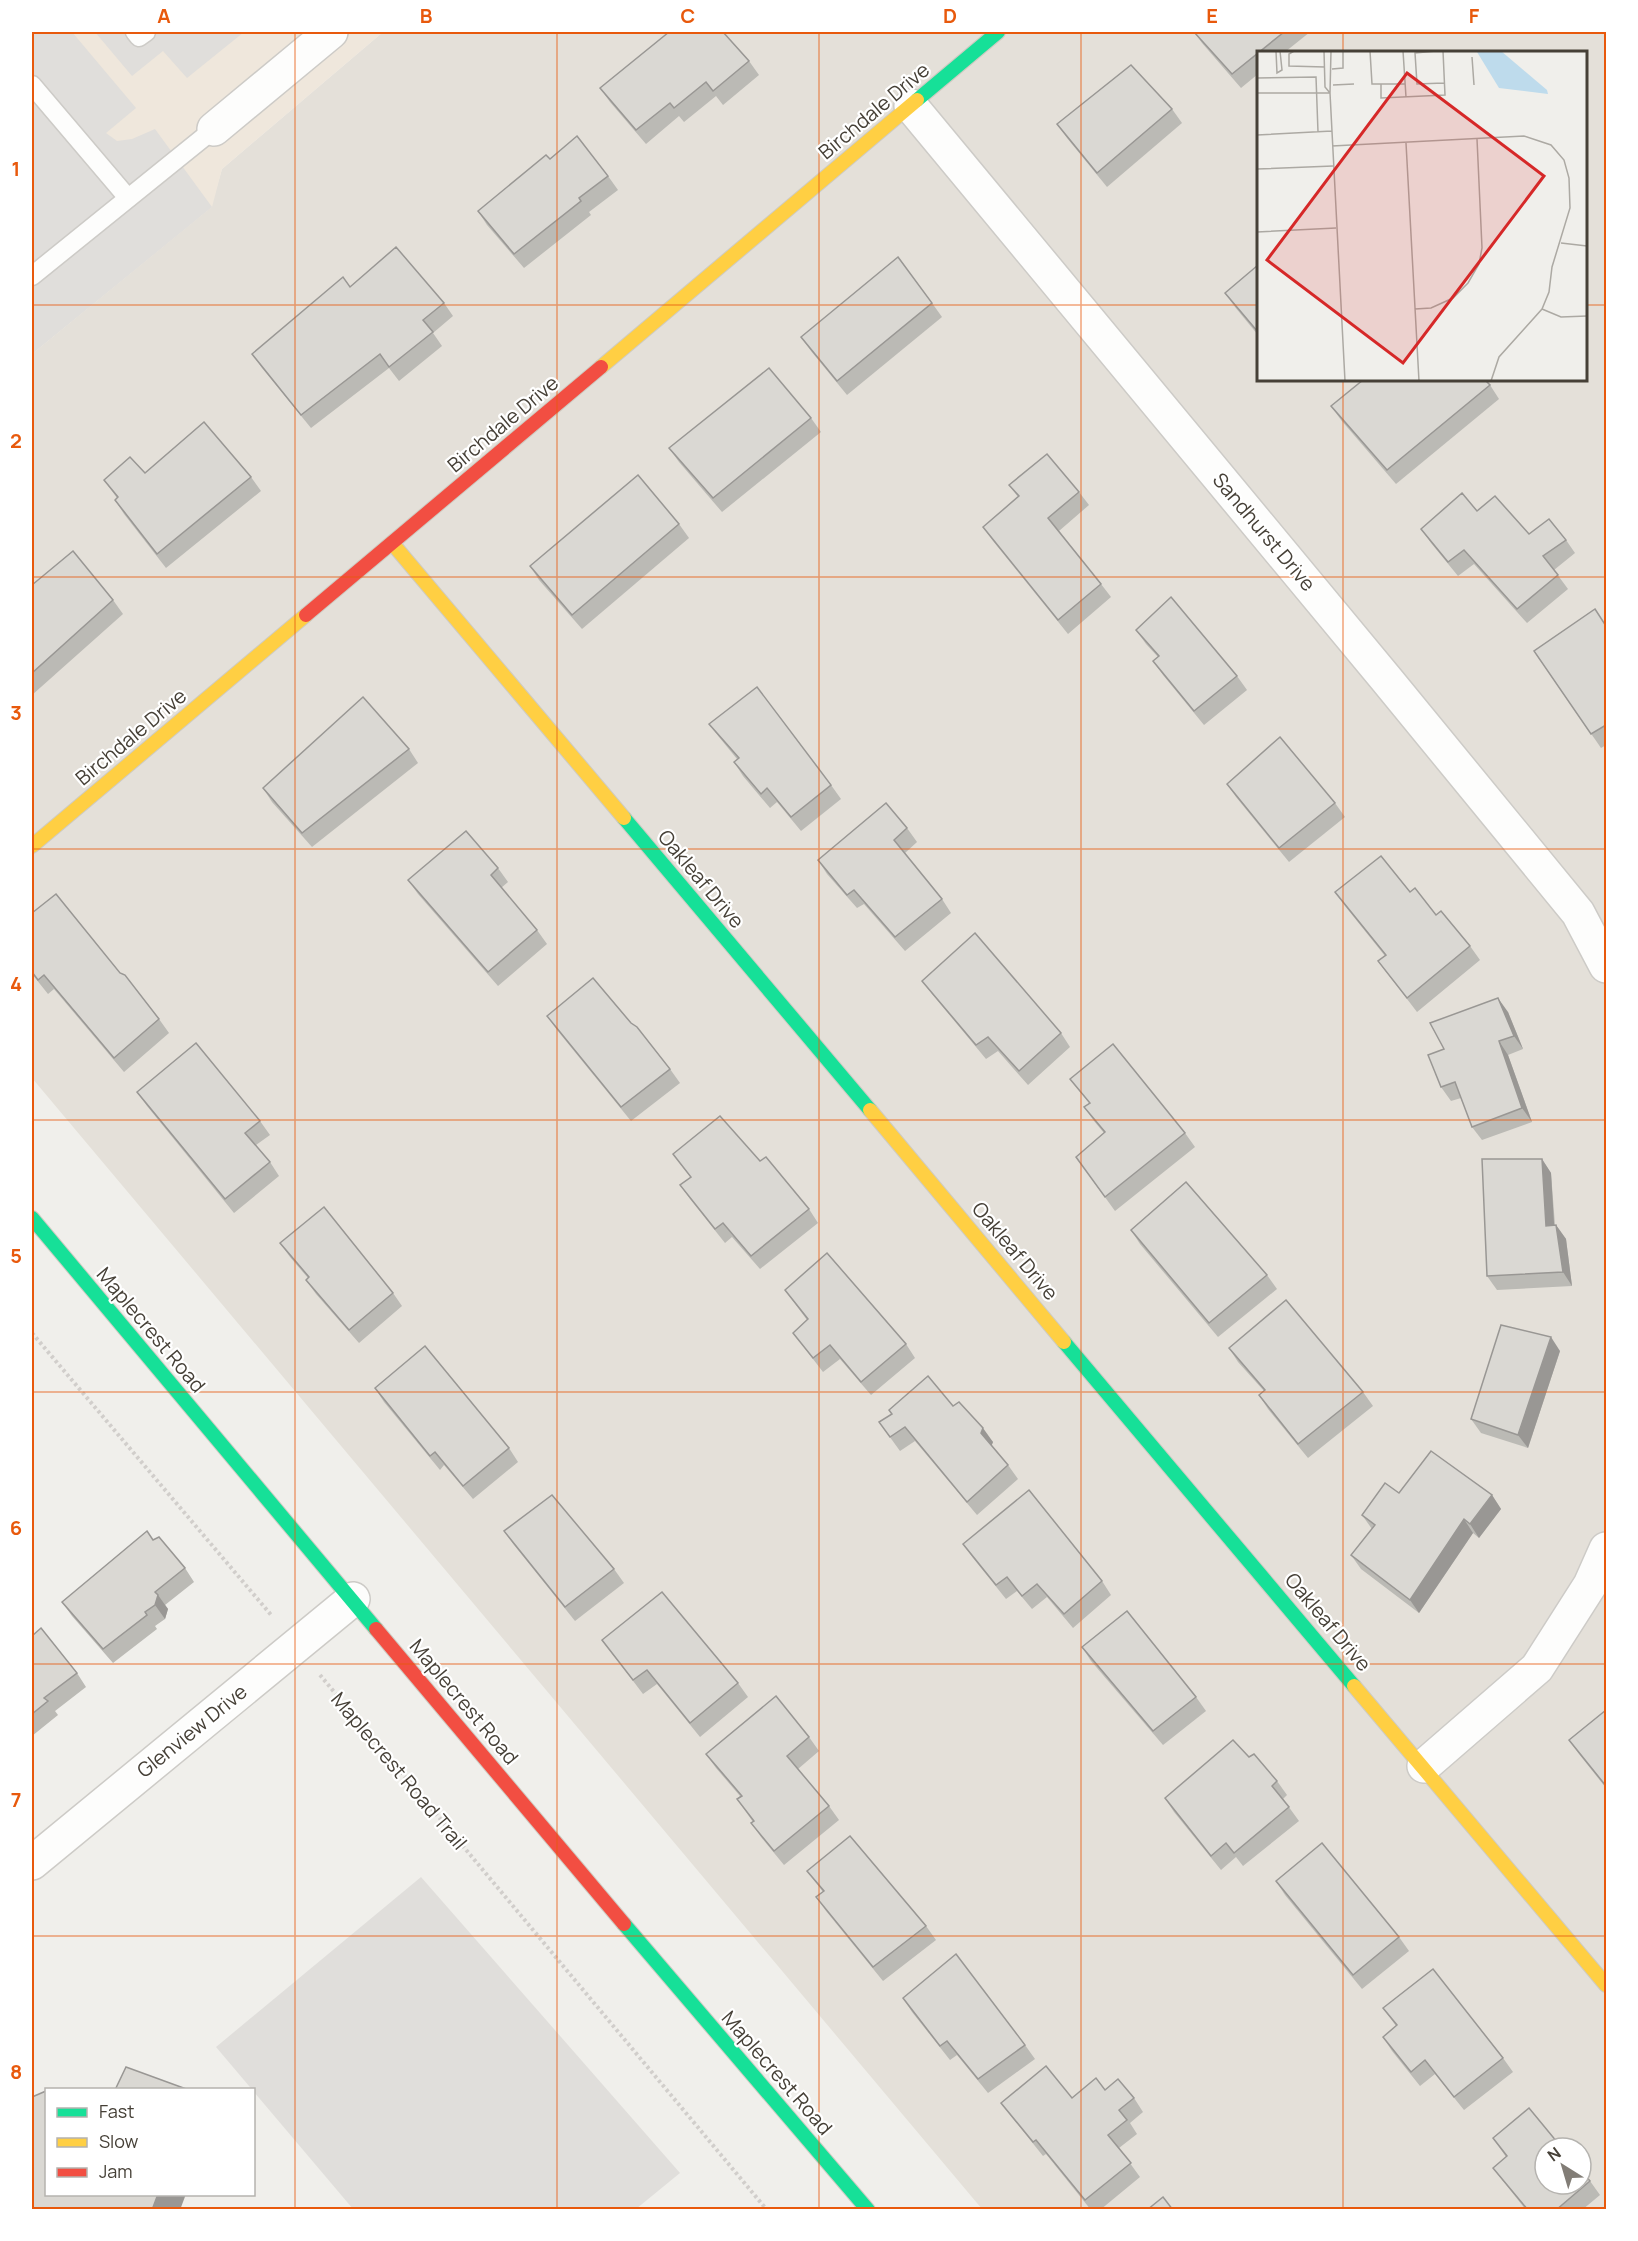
<svg xmlns="http://www.w3.org/2000/svg" width="1638" height="2241" viewBox="0 0 1638 2241" font-family="Manrope,sans-serif">
<style>
.residential{fill:#e4e0d9;fill-rule:evenodd}
.commercial{fill:#efe7dc}
.parking{fill:#e0dedb}
.lines{fill:none;stroke-linecap:round;stroke-linejoin:round}
.lane-casing{stroke:#cdcbc7;stroke-width:21}
.street-casing{stroke:#cdcbc7;stroke-width:36}
.fast-casing{stroke:#cecbc2;stroke-width:16}
.slow-casing{stroke:#cecbc2;stroke-width:16}
.jam-casing{stroke:#cecbc2;stroke-width:16}
.path{stroke:#d1cecb;stroke-width:4;stroke-dasharray:3 3;stroke-linecap:butt}
.lane{stroke:#fdfdfc;stroke-width:18}
.street{stroke:#fdfdfc;stroke-width:33}
.fast{stroke:#16e098;stroke-width:14}
.slow{stroke:#ffcf43;stroke-width:14}
.jam{stroke:#f24e42;stroke-width:14}
.wall{fill:#bbbab5}
.shaded-wall{fill:#999794}
.building{fill:#dad8d3;stroke:#999794;stroke-width:1.5}
.grid{fill:none;stroke:#e8590c;stroke-width:1.5;stroke-opacity:0.55}
.labels{text-anchor:middle;stroke-width:4.5;stroke-linejoin:round;paint-order:stroke}
.street-label{font-size:20px;fill:#464037;stroke:#fff}
.inset-road{fill:none;stroke:#aca9a3;stroke-width:1.5}
.view{fill:#d62828;fill-opacity:0.15;stroke:#d62828;stroke-width:3}
.inset-edge{fill:none;stroke:#464037;stroke-width:3}
.neatline{fill:none;stroke:#e8590c;stroke-width:2}
.grid-label{font-size:20px;text-anchor:middle;font-weight:bold;fill:#e8590c}
</style>
<rect width="100%" height="100%" fill="#f0efeb"/>
<path class="residential" d="M383,32H1606V2209H982L32,1078V354L211,207L222,169ZM1258,52H1586V380H1258ZM1545,2148H1581V2184H1545Z"/>
<polygon class="commercial" points="32,32 383,32 222,169 212,207 32,354"/>
<g class="parking">
<polygon points="32,32 72,32 136,108 106,133 117,141 132,139 155,129 212,207 32,354"/>
<polygon points="95,32 244,32 187,78 163,51 132,76"/>
<polygon points="421,1877 680,2173 636,2209 353,2209 216,2047"/>
</g>
<g class="lines">
<g class="lane-casing">
<g id="lane">
<polyline points="135,32 139,37 146,32"/>
<polyline points="32,85 128,198"/>
<polyline points="32,276 214,129"/>
</g>
</g>
<g class="street-casing">
<g id="street">
<polyline points="911,106 1387,680 1578,913 1606,966"/>
<polyline points="214,129 331,32"/>
<polyline points="1424,1766 1537,1668 1590,1585 1606,1549"/>
<polyline points="32,1863 353,1599"/>
</g>
</g>
<g class="fast-casing">
<g id="fast">
<polyline points="917,100 998,32"/>
<polyline points="624,818 870,1110"/>
<polyline points="32,1218 376,1629"/>
<polyline points="1064,1342 1354,1686"/>
<polyline points="624,1924 868,2210"/>
</g>
</g>
<g class="slow-casing">
<g id="slow">
<polyline points="601,367 917,100"/>
<polyline points="392,543 624,818"/>
<polyline points="32,846 306,615"/>
<polyline points="870,1110 1064,1342"/>
<polyline points="1354,1686 1606,1985"/>
</g>
</g>
<g class="jam-casing">
<g id="jam">
<polyline points="306,615 601,367"/>
<polyline points="376,1629 624,1924"/>
</g>
</g>
<g class="path">
<polyline points="32,1333 272,1616"/>
<polyline points="320,1675 767,2210"/>
</g>
<use href="#lane" class="lane"/>
<use href="#street" class="street"/>
<use href="#fast" class="fast"/>
<use href="#slow" class="slow"/>
<use href="#jam" class="jam"/>
</g>
<g class="wall">
<polygon points="1194,32 1310,32 1285,52 1258,52 1258,74 1241,88 1202,43"/>
<polygon points="749,61 759,75 723,105 716,96 684,122 679,116 646,144 610,102 600,88"/>
<polygon points="1172,109 1182,123 1107,187 1067,138 1057,124"/>
<polygon points="550,159 608,176 618,190 589,212 591,215 524,268 487,225 478,211"/>
<polygon points="1258,265 1258,335 1235,307 1225,293"/>
<polygon points="350,287 444,303 453,316 433,333 442,346 399,381 389,368 311,428 262,368 252,354"/>
<polygon points="932,303 942,317 847,395 811,351 801,337"/>
<polygon points="1490,385 1499,399 1396,484 1341,420 1331,406"/>
<polygon points="811,418 821,432 722,512 679,462 669,448"/>
<polygon points="145,473 251,477 261,491 166,568 124,514 115,500 117,498 104,480"/>
<polygon points="1009,485 1079,492 1089,505 1059,531 1101,584 1111,597 1068,634 993,541 983,527 1018,497"/>
<polygon points="1477,511 1529,534 1566,540 1575,553 1554,570 1568,589 1527,623 1474,564 1458,576 1431,543 1421,529"/>
<polygon points="679,524 689,538 582,629 539,580 530,566"/>
<polygon points="32,585 113,600 123,614 32,695"/>
<polygon points="1606,625 1606,745 1601,748 1534,651"/>
<polygon points="1136,630 1237,676 1247,690 1204,725 1163,675 1153,661 1158,657 1146,644"/>
<polygon points="709,724 831,785 841,799 801,831 777,802 770,808 743,776 734,762 737,759 719,737"/>
<polygon points="409,749 418,763 312,847 272,802 263,788"/>
<polygon points="1227,784 1335,803 1345,817 1289,862 1236,797"/>
<polygon points="907,828 917,842 905,853 942,899 951,913 905,951 864,904 857,908 827,874 818,860"/>
<polygon points="498,868 508,882 501,888 537,930 547,944 498,986 418,894 408,880"/>
<polygon points="1335,892 1410,892 1470,946 1480,960 1417,1012 1378,961 1385,956 1345,906"/>
<polygon points="32,913 120,973 159,1019 169,1033 124,1072 54,989 48,994 32,974"/>
<polygon points="922,981 1061,1033 1070,1047 1028,1085 998,1051 986,1059 932,994"/>
<polygon points="1508,1012 1523,1049 1508,1055 1532,1122 1482,1140 1472,1127 1461,1098 1451,1101 1441,1087 1444,1049"/>
<polygon points="547,1016 670,1069 680,1083 631,1121 557,1030"/>
<polygon points="1070,1079 1185,1133 1195,1147 1115,1211 1076,1157 1104,1133 1094,1121 1084,1107 1089,1103"/>
<polygon points="137,1092 260,1121 270,1135 256,1145 270,1162 279,1176 234,1213 147,1106"/>
<polygon points="673,1154 760,1161 809,1209 818,1223 760,1269 732,1237 725,1243 690,1199 680,1185 691,1178"/>
<polygon points="1542,1159 1551,1173 1555,1225 1556,1225 1566,1239 1572,1286 1497,1290 1487,1276"/>
<polygon points="1131,1230 1267,1275 1277,1289 1218,1337 1140,1244"/>
<polygon points="280,1243 393,1293 402,1306 359,1343 316,1294 306,1280 308,1278 290,1257"/>
<polygon points="785,1290 906,1344 915,1358 871,1395 840,1359 823,1372 793,1333 807,1320"/>
<polygon points="1229,1348 1363,1392 1373,1406 1308,1458 1268,1409 1259,1395 1264,1391 1238,1362"/>
<polygon points="1560,1351 1528,1448 1481,1433 1471,1419"/>
<polygon points="375,1388 509,1448 518,1462 473,1499 444,1465 440,1470 384,1402"/>
<polygon points="953,1406 993,1442 991,1446 1008,1465 1018,1479 977,1515 915,1441 900,1451 879,1422"/>
<polygon points="1399,1493 1492,1495 1501,1509 1479,1538 1473,1533 1419,1613 1361,1569 1351,1555 1372,1529 1362,1515"/>
<polygon points="504,1531 614,1569 624,1583 575,1621 514,1545"/>
<polygon points="153,1540 185,1568 194,1582 165,1605 168,1609 165,1619 155,1626 157,1629 113,1663 72,1616 62,1602"/>
<polygon points="963,1544 1102,1581 1111,1595 1073,1628 1047,1597 1032,1609 1017,1591 1006,1599 973,1558"/>
<polygon points="32,1636 77,1673 86,1687 55,1711 58,1715 32,1736"/>
<polygon points="602,1640 738,1683 748,1697 700,1737 657,1684 643,1694"/>
<polygon points="1082,1647 1196,1697 1206,1711 1163,1745 1091,1661"/>
<polygon points="1606,1710 1606,1788 1579,1754 1569,1740"/>
<polygon points="809,1737 819,1751 798,1769 829,1806 839,1820 784,1865 761,1837 751,1823 753,1822 737,1799 740,1796 716,1768 706,1754"/>
<polygon points="1249,1757 1277,1781 1287,1795 1283,1799 1299,1821 1243,1866 1236,1857 1221,1870 1174,1812 1165,1798"/>
<polygon points="807,1871 926,1926 936,1940 883,1981 826,1911 816,1897 823,1892"/>
<polygon points="1276,1881 1399,1937 1409,1951 1362,1989 1285,1895"/>
<polygon points="903,1998 1025,2045 1035,2059 988,2093 957,2055 950,2060 912,2012"/>
<polygon points="1383,2008 1503,2058 1513,2072 1464,2110 1435,2074 1420,2086 1392,2051 1383,2037 1396,2026"/>
<polygon points="1072,2098 1134,2098 1143,2112 1130,2123 1137,2134 1119,2148 1140,2177 1100,2210 1091,2210 1046,2154 1043,2156 1011,2116 1001,2103"/>
<polygon points="1493,2138 1590,2181 1600,2195 1582,2210 1526,2210 1503,2181 1493,2168 1506,2157"/>
</g>
<g class="shaded-wall">
<polygon points="1498,998 1508,1012 1523,1049 1514,1036"/>
<polygon points="1499,1041 1508,1055 1532,1122 1522,1108"/>
<polygon points="1542,1159 1551,1173 1555,1240 1546,1226"/>
<polygon points="1556,1225 1566,1239 1572,1286 1563,1272"/>
<polygon points="1551,1337 1560,1351 1528,1448 1518,1435"/>
<polygon points="983,1428 993,1442 991,1447 981,1433"/>
<polygon points="1492,1495 1501,1509 1479,1538 1470,1524"/>
<polygon points="1464,1519 1473,1533 1419,1613 1410,1600"/>
<polygon points="158,1595 168,1609 165,1619 155,1605"/>
<polygon points="158,2194 186,2194 180,2210 152,2210"/>
</g>
<g class="building">
<polygon points="669,32 723,32 749,61 713,91 706,82 674,108 670,103 636,130 600,88"/>
<polygon points="1194,32 1284,32 1232,74"/>
<polygon points="1131,65 1172,109 1097,173 1057,124"/>
<polygon points="577,136 608,176 579,198 581,201 514,254 478,211 546,155 550,159"/>
<polygon points="396,247 444,303 423,320 433,332 389,367 380,354 301,415 252,354 343,277 350,287"/>
<polygon points="898,257 932,303 837,381 801,337"/>
<polygon points="1258,265 1258,332 1225,293"/>
<polygon points="769,368 811,418 713,498 669,448"/>
<polygon points="1363,380 1485,380 1490,385 1387,470 1331,406"/>
<polygon points="204,422 251,477 157,554 115,500 118,497 104,480 130,457 145,473"/>
<polygon points="1047,454 1079,492 1048,518 1101,584 1058,620 983,527 1019,496 1009,485"/>
<polygon points="638,475 679,524 572,615 530,566"/>
<polygon points="1462,493 1477,511 1495,496 1529,534 1549,519 1566,540 1543,556 1558,575 1517,609 1464,550 1448,562 1421,529"/>
<polygon points="73,551 113,600 32,673 32,585"/>
<polygon points="1171,597 1237,676 1194,711 1153,661 1159,656 1136,630"/>
<polygon points="1595,609 1606,626 1606,725 1591,734 1534,651"/>
<polygon points="757,687 831,785 791,817 767,788 761,794 734,762 739,758 709,724"/>
<polygon points="363,697 409,749 302,833 263,788"/>
<polygon points="1280,737 1335,803 1279,848 1227,784"/>
<polygon points="886,803 907,828 894,840 942,899 895,937 854,890 847,895 818,860"/>
<polygon points="466,831 498,868 491,875 537,930 488,972 408,880"/>
<polygon points="1381,856 1410,892 1415,888 1436,915 1441,911 1470,946 1407,998 1378,961 1386,955 1335,892"/>
<polygon points="56,894 120,973 125,975 159,1019 114,1058 44,975 38,980 32,972 32,913"/>
<polygon points="975,933 1061,1033 1019,1071 988,1037 976,1045 922,981"/>
<polygon points="593,978 631,1023 637,1027 670,1069 621,1107 547,1016"/>
<polygon points="1498,998 1514,1036 1499,1041 1522,1108 1472,1127 1455,1082 1441,1087 1428,1055 1444,1049 1430,1023"/>
<polygon points="196,1043 260,1121 245,1133 270,1162 225,1199 137,1092"/>
<polygon points="1113,1044 1185,1133 1105,1197 1076,1157 1105,1132 1084,1107 1090,1103 1070,1079"/>
<polygon points="720,1116 760,1161 766,1157 809,1209 751,1256 723,1223 715,1229 680,1185 691,1177 673,1154"/>
<polygon points="1482,1159 1542,1159 1546,1226 1556,1225 1563,1272 1487,1276"/>
<polygon points="1186,1182 1267,1275 1209,1323 1131,1230"/>
<polygon points="324,1207 393,1293 349,1330 306,1280 309,1277 280,1243"/>
<polygon points="827,1253 906,1344 861,1382 830,1345 813,1358 793,1333 808,1319 785,1290"/>
<polygon points="1286,1300 1363,1392 1298,1444 1259,1395 1265,1390 1229,1348"/>
<polygon points="1501,1325 1551,1337 1518,1435 1471,1419"/>
<polygon points="425,1346 509,1448 463,1486 435,1452 430,1456 375,1388"/>
<polygon points="928,1376 953,1406 959,1402 983,1428 981,1433 1008,1465 967,1502 905,1427 890,1437 879,1422 892,1414 889,1410"/>
<polygon points="1431,1451 1492,1495 1470,1524 1464,1519 1410,1600 1351,1555 1375,1525 1362,1515 1385,1483 1399,1493"/>
<polygon points="1029,1490 1102,1581 1064,1614 1037,1584 1022,1596 1007,1577 996,1585 963,1544"/>
<polygon points="552,1495 614,1569 565,1607 504,1531"/>
<polygon points="147,1531 153,1540 159,1537 185,1568 155,1592 158,1595 155,1605 145,1612 147,1615 103,1649 62,1602"/>
<polygon points="662,1592 738,1683 690,1723 647,1670 633,1680 602,1640"/>
<polygon points="1127,1611 1196,1697 1153,1731 1082,1647"/>
<polygon points="41,1628 77,1673 44,1698 48,1701 32,1714 32,1636"/>
<polygon points="776,1696 809,1737 787,1756 829,1806 774,1851 751,1823 754,1821 737,1799 742,1796 706,1754"/>
<polygon points="1606,1710 1606,1786 1569,1740"/>
<polygon points="1233,1740 1249,1757 1254,1754 1277,1781 1272,1786 1289,1807 1234,1853 1226,1843 1211,1856 1165,1798"/>
<polygon points="850,1836 926,1926 873,1967 816,1897 824,1891 807,1871"/>
<polygon points="1322,1843 1399,1937 1353,1975 1276,1881"/>
<polygon points="956,1954 1025,2045 978,2079 947,2041 940,2046 903,1998"/>
<polygon points="1433,1969 1503,2058 1454,2097 1425,2060 1411,2072 1383,2037 1397,2025 1383,2008"/>
<polygon points="1046,2066 1072,2098 1096,2078 1105,2090 1118,2079 1134,2098 1119,2110 1127,2120 1108,2135 1131,2163 1085,2200 1036,2140 1033,2142 1001,2103"/>
<polygon points="126,2067 189,2090 115,2090"/>
<polygon points="46,2091 46,2194 158,2194 152,2210 32,2210 32,2097"/>
<polygon points="1529,2108 1562,2148 1545,2148 1545,2184 1581,2184 1581,2171 1590,2181 1556,2210 1528,2210 1493,2168 1507,2156 1493,2138"/>
<polygon points="1163,2197 1173,2210 1147,2210"/>
</g>
<path class="grid" d="M295,32V2210M557,32V2210M819,32V2210M1081,32V2210M1343,32V52M32,305H1258M1586,305H1606M1343,380V2210M32,577H1606M32,849H1606M32,1120H1606M32,1392H1606M32,1664H1606M32,1936H1606"/>
<g class="labels">
<g class="street-label">
<text transform="translate(874 111) rotate(-40)" y="7">Birchdale Drive</text>
<text transform="translate(503 424) rotate(-40)" y="7">Birchdale Drive</text>
<text transform="translate(1264 532) rotate(50)" y="7">Sandhurst Drive</text>
<text transform="translate(131 737) rotate(-40)" y="7">Birchdale Drive</text>
<text transform="translate(701 879) rotate(50)" y="7">Oakleaf Drive</text>
<text transform="translate(1015 1251) rotate(50)" y="7">Oakleaf Drive</text>
<text transform="translate(151 1330) rotate(50)" y="7">Maplecrest Road</text>
<text transform="translate(1328 1622) rotate(50)" y="7">Oakleaf Drive</text>
<text transform="translate(464 1702) rotate(50)" y="7">Maplecrest Road</text>
<text transform="translate(192 1731) rotate(-39)" y="7">Glenview Drive</text>
<text transform="translate(399 1771) rotate(50)" y="7">Maplecrest Road Trail</text>
<text transform="translate(777 2073) rotate(49)" y="7">Maplecrest Road</text>
</g>
</g>
<g transform="translate(1257 51)">
<rect width="330" height="330" fill="#f0efeb"/>
<path d="M244,0L290,39L291,43L242,37L220,1Z" fill="#bedbec"/>
<path class="inset-road" d="M19,0L20,22L25,19L23,0M37,0L32,3V15L68,16M67,0L68,36L73,42M74,0L73,42L88,330M113,0L115,33H124V47L188,44L186,0M146,0L149,46M179,0L158,2L160,33L187,32M215,6L217,34M75,18L86,17V0M0,27L59,26L61,81M124,33H148M76,34L97,33M0,42H73M0,84L75,80M149,92L162,330M75,95L267,85L294,94L307,109L312,127L313,157L295,216L292,241L285,258L242,306L234,330M0,118L76,115M0,181L79,177M304,192L330,195M158,258L174,257L196,247L211,232L222,213L225,197L220,88M285,258L304,266L330,265"/>
<path class="view" d="M150,22L287,125L146,312L10,209Z"/>
<rect width="330" height="330" class="inset-edge"/>
</g>
<rect width="1638" height="2241" fill="none" stroke="#ffffff" stroke-width="66"/>
<rect x="45" y="2088" width="210" height="108" fill="#ffffff" stroke="#b5b3af" stroke-width="1.5"/>
<rect x="57" y="2108" width="30" height="9" fill="#16e098" stroke="#b5b3af" stroke-width="1.5"/>
<text x="99" y="2118" font-size="18" fill="#464037">Fast</text>
<rect x="57" y="2138" width="30" height="9" fill="#ffcf43" stroke="#b5b3af" stroke-width="1.5"/>
<text x="99" y="2148" font-size="18" fill="#464037">Slow</text>
<rect x="57" y="2168" width="30" height="9" fill="#f24e42" stroke="#b5b3af" stroke-width="1.5"/>
<text x="99" y="2178" font-size="18" fill="#464037">Jam</text>
<g transform="translate(1563 2166) rotate(323)"><circle r="28" fill="#ffffff" stroke="#b5b3af" stroke-width="1.5"/>
<path d="M0-4.5L10 22L0 15L-10 22Z" fill="#827d76"/>
<text y="-9" font-size="16" font-weight="bold" text-anchor="middle" fill="#464037">N</text>
</g>
<rect x="33" y="33" width="1572" height="2175" class="neatline"/>
<g class="grid-label">
<text x="164" y="23">A</text>
<text x="426" y="23">B</text>
<text x="688" y="23">C</text>
<text x="950" y="23">D</text>
<text x="1212" y="23">E</text>
<text x="1474" y="23">F</text>
<text x="16" y="176">1</text>
<text x="16" y="448">2</text>
<text x="16" y="720">3</text>
<text x="16" y="991">4</text>
<text x="16" y="1263">5</text>
<text x="16" y="1535">6</text>
<text x="16" y="1807">7</text>
<text x="16" y="2079">8</text>
</g>
</svg>
